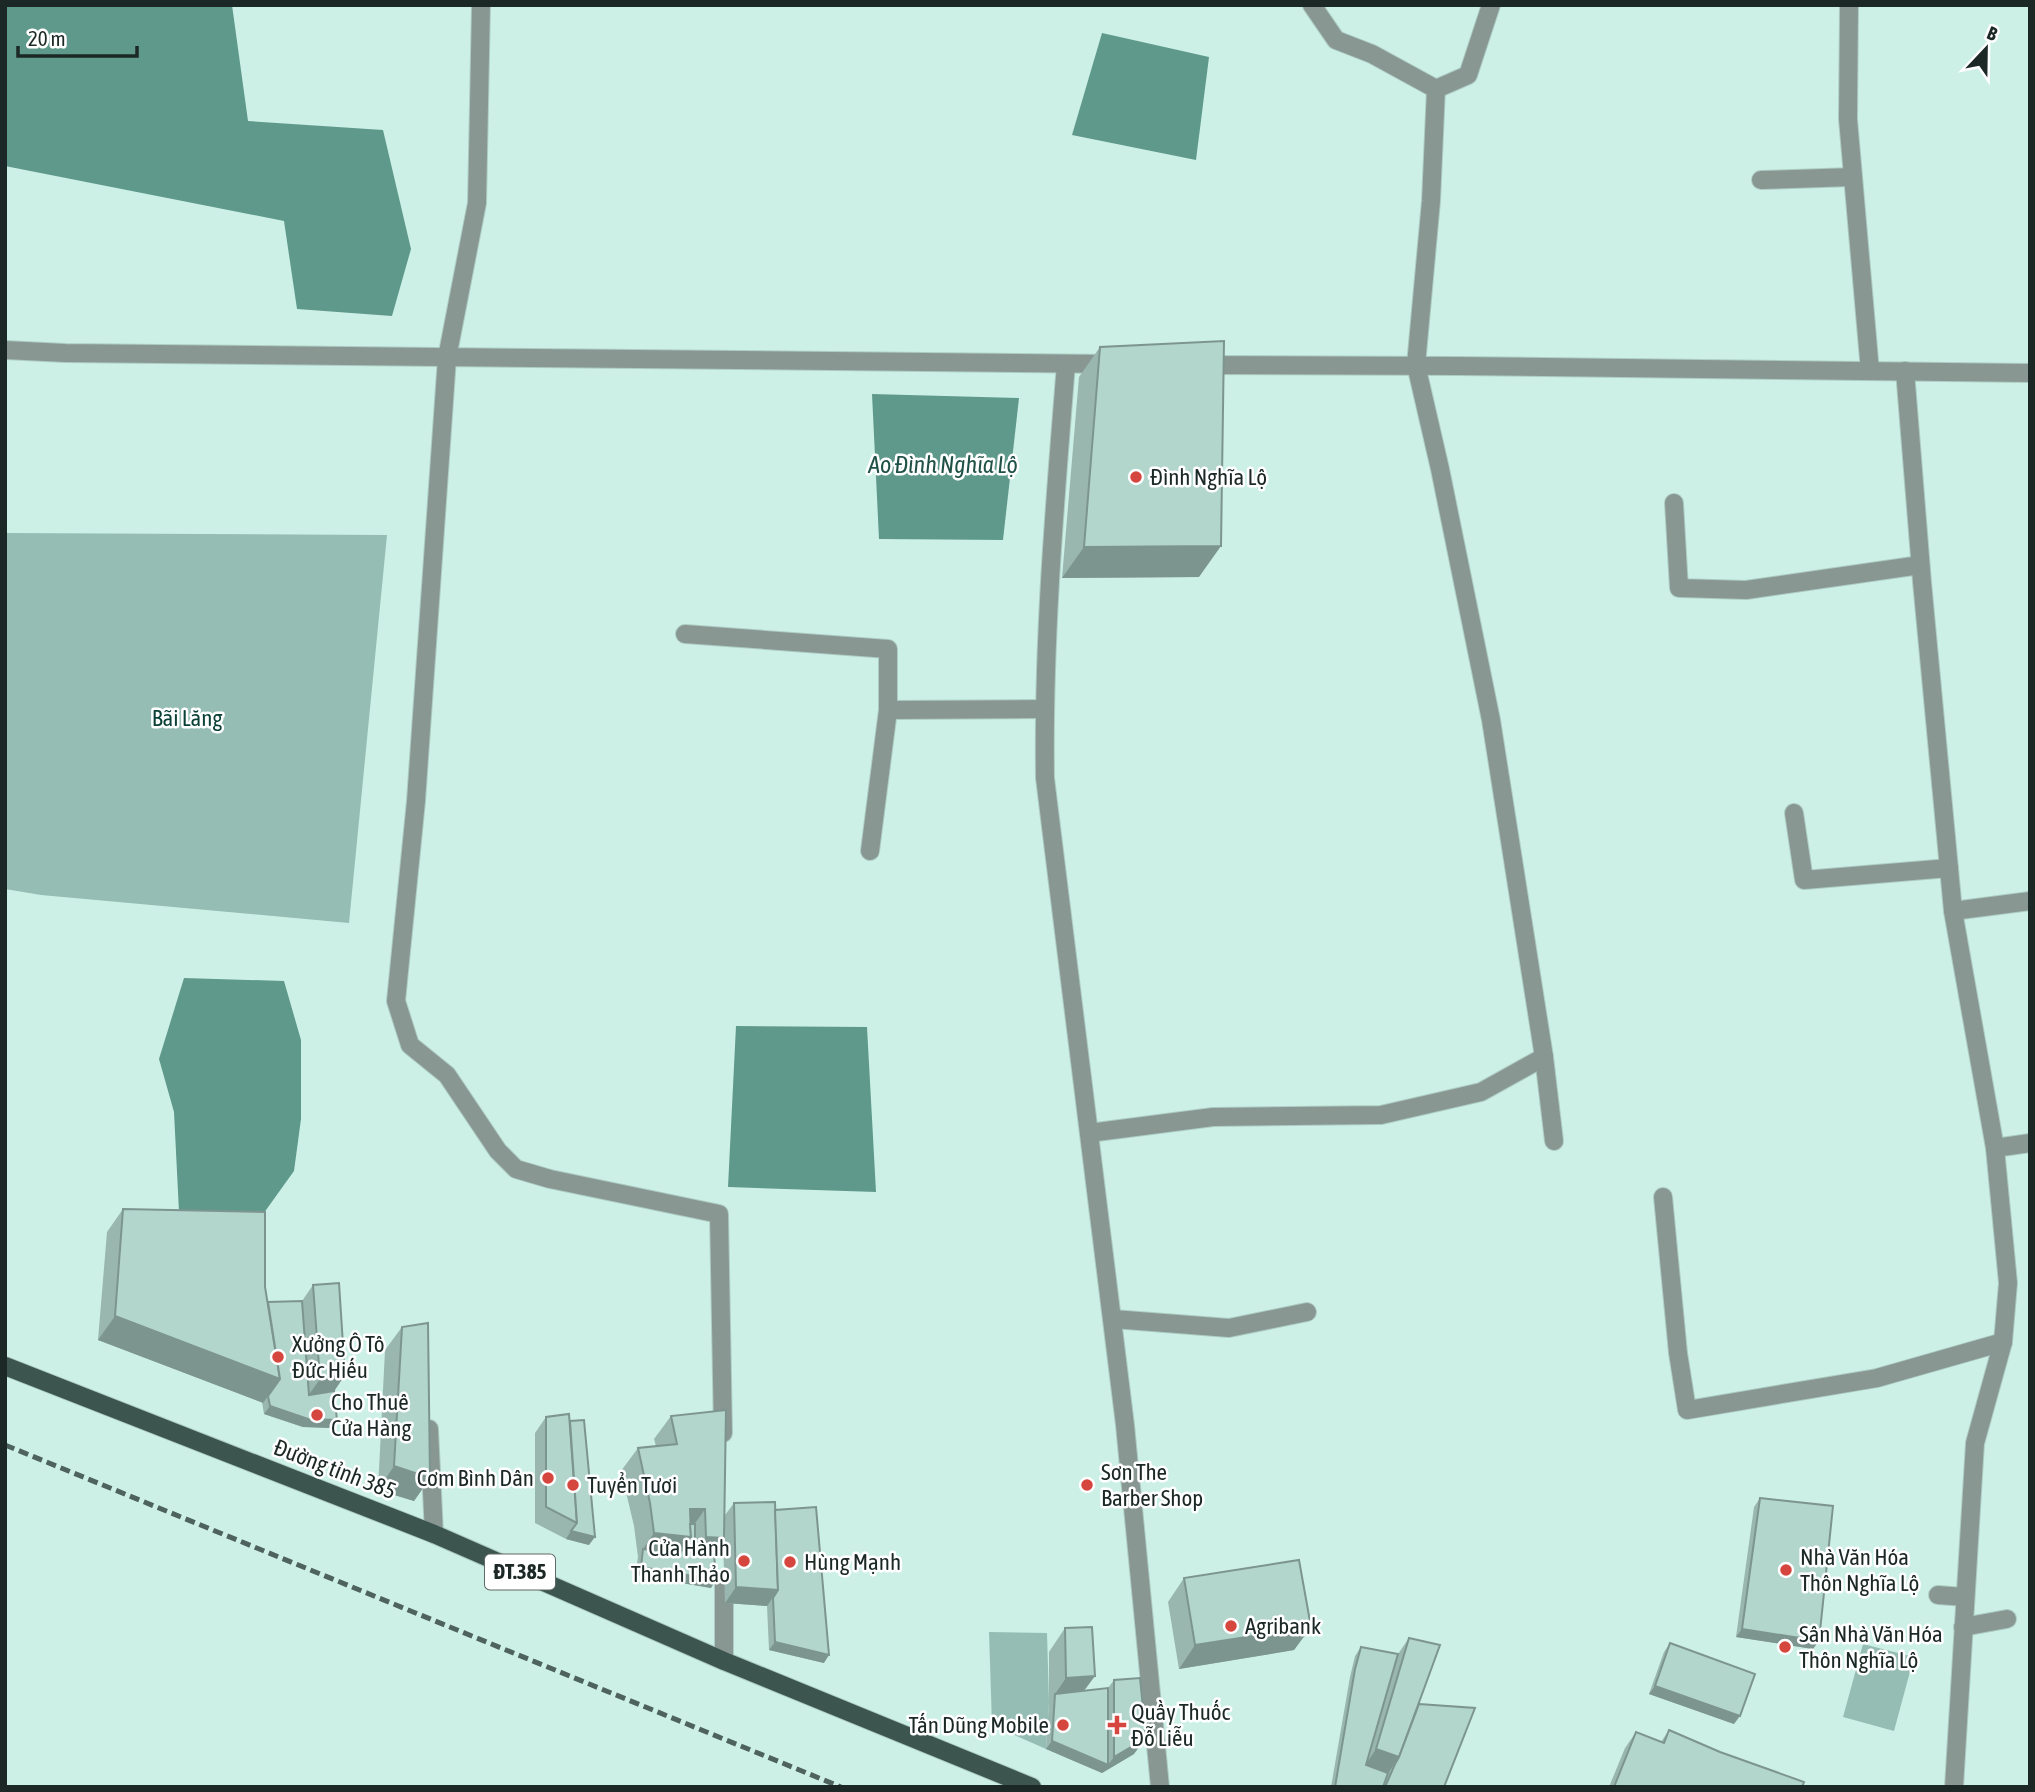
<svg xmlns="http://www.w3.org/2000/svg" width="2035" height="1792" viewBox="0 0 2035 1792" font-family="'Asap Condensed',sans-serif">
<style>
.green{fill:#95bdb3}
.water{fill:#5f998b}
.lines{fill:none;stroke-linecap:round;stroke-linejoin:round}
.minor-casing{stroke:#adccc3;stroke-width:20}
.major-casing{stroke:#adccc3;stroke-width:20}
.minor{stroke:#899793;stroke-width:18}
.major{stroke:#3c564f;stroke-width:18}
.rail{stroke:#4f635e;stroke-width:5;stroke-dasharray:10 5;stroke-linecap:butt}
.wall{fill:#99b7af}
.shaded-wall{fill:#7d958f}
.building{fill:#b2d5cc;stroke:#7d958f;stroke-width:2}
.poi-dot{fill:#d5463e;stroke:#fff;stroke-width:2.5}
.labels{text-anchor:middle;stroke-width:5;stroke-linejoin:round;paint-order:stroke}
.shield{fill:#fff;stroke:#5f6866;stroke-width:2}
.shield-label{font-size:21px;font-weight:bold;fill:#1b2825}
.poi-label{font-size:23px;fill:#1b2825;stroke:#fff;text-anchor:start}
.park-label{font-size:23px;fill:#0a4137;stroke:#fff}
.street-label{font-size:23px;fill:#1b2825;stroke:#fff}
.water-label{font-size:24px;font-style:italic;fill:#1f5147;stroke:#fff}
</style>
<rect width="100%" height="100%" fill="#cdf0e6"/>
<g class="green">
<polygon points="5,533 387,535 349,923 41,895 5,889"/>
<polygon points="989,1632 1047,1633 1049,1702 1046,1749 992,1725"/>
<polygon points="1863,1644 1914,1657 1894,1731 1843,1717"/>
</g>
<g class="water">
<polygon points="5,5 232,5 248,121 383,130 411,249 392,316 297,309 284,221 5,166"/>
<polygon points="1102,33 1209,57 1196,160 1072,135"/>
<polygon points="872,394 1019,398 1003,540 879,539"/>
<polygon points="184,978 284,981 301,1040 301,1119 294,1171 248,1235 179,1212 174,1112 159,1059"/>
<polygon points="736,1026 867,1027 876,1192 728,1187"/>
</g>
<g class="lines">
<g class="minor-casing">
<g id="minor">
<polyline points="481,5 477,203 447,358 416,801 396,1001 410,1045 447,1075 498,1151 516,1169 550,1179 719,1214 723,1433"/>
<polyline points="1312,5 1336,40 1372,54 1436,89"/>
<polyline points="1849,5 1848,119 1870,371"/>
<polyline points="1761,180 1853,177"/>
<polyline points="5,350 65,353 1111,364"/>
<path d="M1066,364C1055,502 1043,639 1045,778L1125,1425L1160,1787"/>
<polyline points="1202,365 1458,366 2030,373"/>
<polyline points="1905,371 1922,582 1953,911 1995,1148 2008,1283 2003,1342 1975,1443 1954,1787"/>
<polyline points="1674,503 1679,588 1746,590 1920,565"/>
<polyline points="685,634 888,649 888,710 1044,709"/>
<polyline points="1794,813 1804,880 1949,868"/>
<polyline points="870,851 888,710"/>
<polyline points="1953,911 2030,901"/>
<polyline points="1544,1057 1554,1141"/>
<polyline points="1089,1133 1213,1117 1381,1115 1481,1092 1544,1057 1491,720 1440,469 1416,365 1431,201 1436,89 1468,75 1491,5"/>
<polyline points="1995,1148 2030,1143"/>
<polyline points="1663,1197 1678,1353 1687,1410 1877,1378 2003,1342"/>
<polyline points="1113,1319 1229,1328 1307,1312"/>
<polyline points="429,1429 434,1534"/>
<polyline points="724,1580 724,1661"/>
<polyline points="1938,1595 1965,1597"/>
<polyline points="1963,1627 2007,1619"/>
</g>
</g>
<g class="major-casing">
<polyline id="major" points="5,1366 434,1534 724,1661 1032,1787"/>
</g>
<use href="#minor" class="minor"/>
<use href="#major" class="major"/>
<polyline class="rail" points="5,1445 841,1787"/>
</g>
<g class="wall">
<polygon points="1100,347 1199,577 1062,578 1079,377"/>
<polygon points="123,1209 265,1287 268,1302 302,1301 313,1285 334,1391 337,1420 331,1428 303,1427 264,1414 262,1402 98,1340 107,1232"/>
<polygon points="402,1327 430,1478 414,1501 378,1490 385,1350"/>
<polygon points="671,1416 725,1515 734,1503 775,1510 824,1663 769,1650 767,1606 725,1603 723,1540 714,1553 711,1588 635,1575 638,1557 634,1526 621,1471 638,1448 656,1446 654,1439"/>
<polygon points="546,1417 589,1545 566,1539 535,1523 535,1433"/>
<polygon points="1760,1498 1813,1649 1736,1637 1754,1507"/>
<polygon points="1184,1578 1311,1627 1294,1650 1179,1669 1168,1602"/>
<polygon points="1065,1628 1084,1691 1108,1688 1114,1680 1134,1754 1102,1773 1046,1749 1049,1702 1049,1652"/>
<polygon points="1409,1638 1419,1704 1444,1787 1331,1787 1350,1677 1355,1656 1361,1647 1398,1654"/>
<polygon points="1670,1643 1734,1724 1649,1694 1664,1652"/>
<polygon points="1669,1730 1802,1787 1609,1787 1625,1748 1636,1732 1661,1742"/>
</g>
<g class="shaded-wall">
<polygon points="1221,546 1199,577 1062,578 1084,547"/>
<polygon points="115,1316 280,1379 263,1403 98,1340"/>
<polygon points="345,1375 329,1399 303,1403 320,1379"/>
<polygon points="270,1406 337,1420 331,1428 303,1427 264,1414"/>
<polygon points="394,1466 430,1478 414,1501 378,1490"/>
<polygon points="690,1509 705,1509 689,1532"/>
<polygon points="571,1531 595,1537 589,1545 566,1539"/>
<polygon points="654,1533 691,1537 674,1561 643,1549"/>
<polygon points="706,1537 724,1538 708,1561 690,1560"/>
<polygon points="641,1567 716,1580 711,1588 635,1575"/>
<polygon points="736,1587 778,1590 767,1606 725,1603"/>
<polygon points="1311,1627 1294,1650 1179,1669 1195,1645"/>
<polygon points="1742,1629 1819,1641 1813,1649 1736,1637"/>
<polygon points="775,1642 829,1655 824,1663 769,1650"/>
<polygon points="1095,1676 1078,1699 1055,1694 1066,1678"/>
<polygon points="1655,1686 1740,1716 1734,1724 1649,1694"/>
<polygon points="1146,1738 1134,1754 1102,1773 1046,1749 1052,1741 1108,1765 1114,1757"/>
<polygon points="1376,1749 1399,1757 1383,1781 1360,1773"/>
</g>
<g class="building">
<polygon points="1224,341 1221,546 1084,547 1100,347"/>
<polygon points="123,1209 265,1212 265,1287 280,1379 115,1316"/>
<polygon points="339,1283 345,1375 320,1379 313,1285"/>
<polygon points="302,1301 309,1395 334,1391 337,1420 308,1419 270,1406 268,1396 280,1379 268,1302"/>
<polygon points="428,1323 430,1478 394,1466 402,1327"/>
<polygon points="726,1410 724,1538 706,1537 705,1509 690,1509 691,1537 654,1533 650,1503 638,1448 677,1444 671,1416"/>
<polygon points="569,1414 577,1523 546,1507 546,1417"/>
<polygon points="584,1420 595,1537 571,1531 577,1523 570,1421"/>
<polygon points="1760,1498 1833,1506 1819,1641 1742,1629"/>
<polygon points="775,1502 778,1590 736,1587 734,1503"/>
<polygon points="816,1507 829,1655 775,1642 773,1598 778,1590 775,1510"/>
<polygon points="690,1524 695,1524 695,1552 714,1553 716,1580 641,1567 643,1549 680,1553 691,1537"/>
<polygon points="1299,1560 1311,1627 1195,1645 1184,1578"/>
<polygon points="1092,1627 1095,1676 1066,1678 1065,1628"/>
<polygon points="1409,1638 1440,1645 1399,1757 1376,1749"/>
<polygon points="1670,1643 1755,1674 1740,1716 1655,1686"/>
<polygon points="1361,1647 1398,1654 1366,1765 1388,1773 1383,1787 1335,1787 1355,1669"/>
<polygon points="1140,1678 1146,1738 1114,1757 1114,1680"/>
<polygon points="1108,1688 1108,1765 1052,1741 1055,1694"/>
<polygon points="1419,1704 1475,1708 1444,1787 1385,1787 1395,1764 1399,1757"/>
<polygon points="1669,1730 1720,1752 1804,1782 1802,1787 1614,1787 1636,1732 1664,1743"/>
</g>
<g class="poi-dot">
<circle cx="1136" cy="477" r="7"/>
<circle cx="278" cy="1357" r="7"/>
<circle cx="317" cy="1415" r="7"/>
<circle cx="548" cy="1478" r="7"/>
<circle cx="573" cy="1485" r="7"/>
<circle cx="1087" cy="1485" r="7"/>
<circle cx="744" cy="1561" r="7"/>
<circle cx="790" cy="1562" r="7"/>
<circle cx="1786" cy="1570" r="7"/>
<circle cx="1231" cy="1626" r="7"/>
<circle cx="1785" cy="1647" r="7"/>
<circle cx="1063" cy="1725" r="7"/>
<path d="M1113.5 1714.5h7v7h7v7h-7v7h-7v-7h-7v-7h7z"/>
</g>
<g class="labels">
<rect class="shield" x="485" y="1554.5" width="70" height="35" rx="5"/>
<g class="shield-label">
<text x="520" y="1579">ĐT.385</text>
</g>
<g class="poi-label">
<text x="1150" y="485">Đình Nghĩa Lộ</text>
<text x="292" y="1352">Xưởng Ô Tô<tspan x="292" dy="26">Đức Hiếu</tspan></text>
<text x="331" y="1410">Cho Thuê<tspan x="331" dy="26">Cửa Hàng</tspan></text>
<text x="1101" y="1480">Sơn The<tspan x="1101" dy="26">Barber Shop</tspan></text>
<text x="534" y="1486" text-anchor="end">Cơm Bình Dân</text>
<text x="587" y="1493">Tuyển Tươi</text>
<text x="730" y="1556" text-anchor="end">Cửa Hành<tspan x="730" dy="26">Thanh Thảo</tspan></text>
<text x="1800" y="1565">Nhà Văn Hóa<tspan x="1800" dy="26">Thôn Nghĩa Lộ</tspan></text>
<text x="804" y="1570">Hùng Mạnh</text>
<text x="1245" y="1634">Agribank</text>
<text x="1799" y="1642">Sân Nhà Văn Hóa<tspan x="1799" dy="26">Thôn Nghĩa Lộ</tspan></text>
<text x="1131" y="1720">Quầy Thuốc<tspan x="1131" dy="26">Đỗ Liễu</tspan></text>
<text x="1049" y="1733" text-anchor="end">Tấn Dũng Mobile</text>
</g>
<g class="park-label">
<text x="187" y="726">Bãi Lăng</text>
</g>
<g class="street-label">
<text transform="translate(335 1469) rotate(21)" y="8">Đường tỉnh 385</text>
</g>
<g class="water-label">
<text x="943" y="473">Ao Đình Nghĩa Lộ</text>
</g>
</g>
<rect width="2035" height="1792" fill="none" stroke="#1b2825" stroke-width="14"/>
<g transform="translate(1986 49) rotate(22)" stroke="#ffffff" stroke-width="5" paint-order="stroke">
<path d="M0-5L12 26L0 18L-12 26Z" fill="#1b2825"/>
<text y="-10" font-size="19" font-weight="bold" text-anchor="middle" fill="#1b2825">B</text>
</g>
<path d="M18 46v10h119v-10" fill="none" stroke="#1b2825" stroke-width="3.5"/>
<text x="28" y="46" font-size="21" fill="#1b2825" stroke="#ffffff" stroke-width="5" paint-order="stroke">20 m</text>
</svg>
